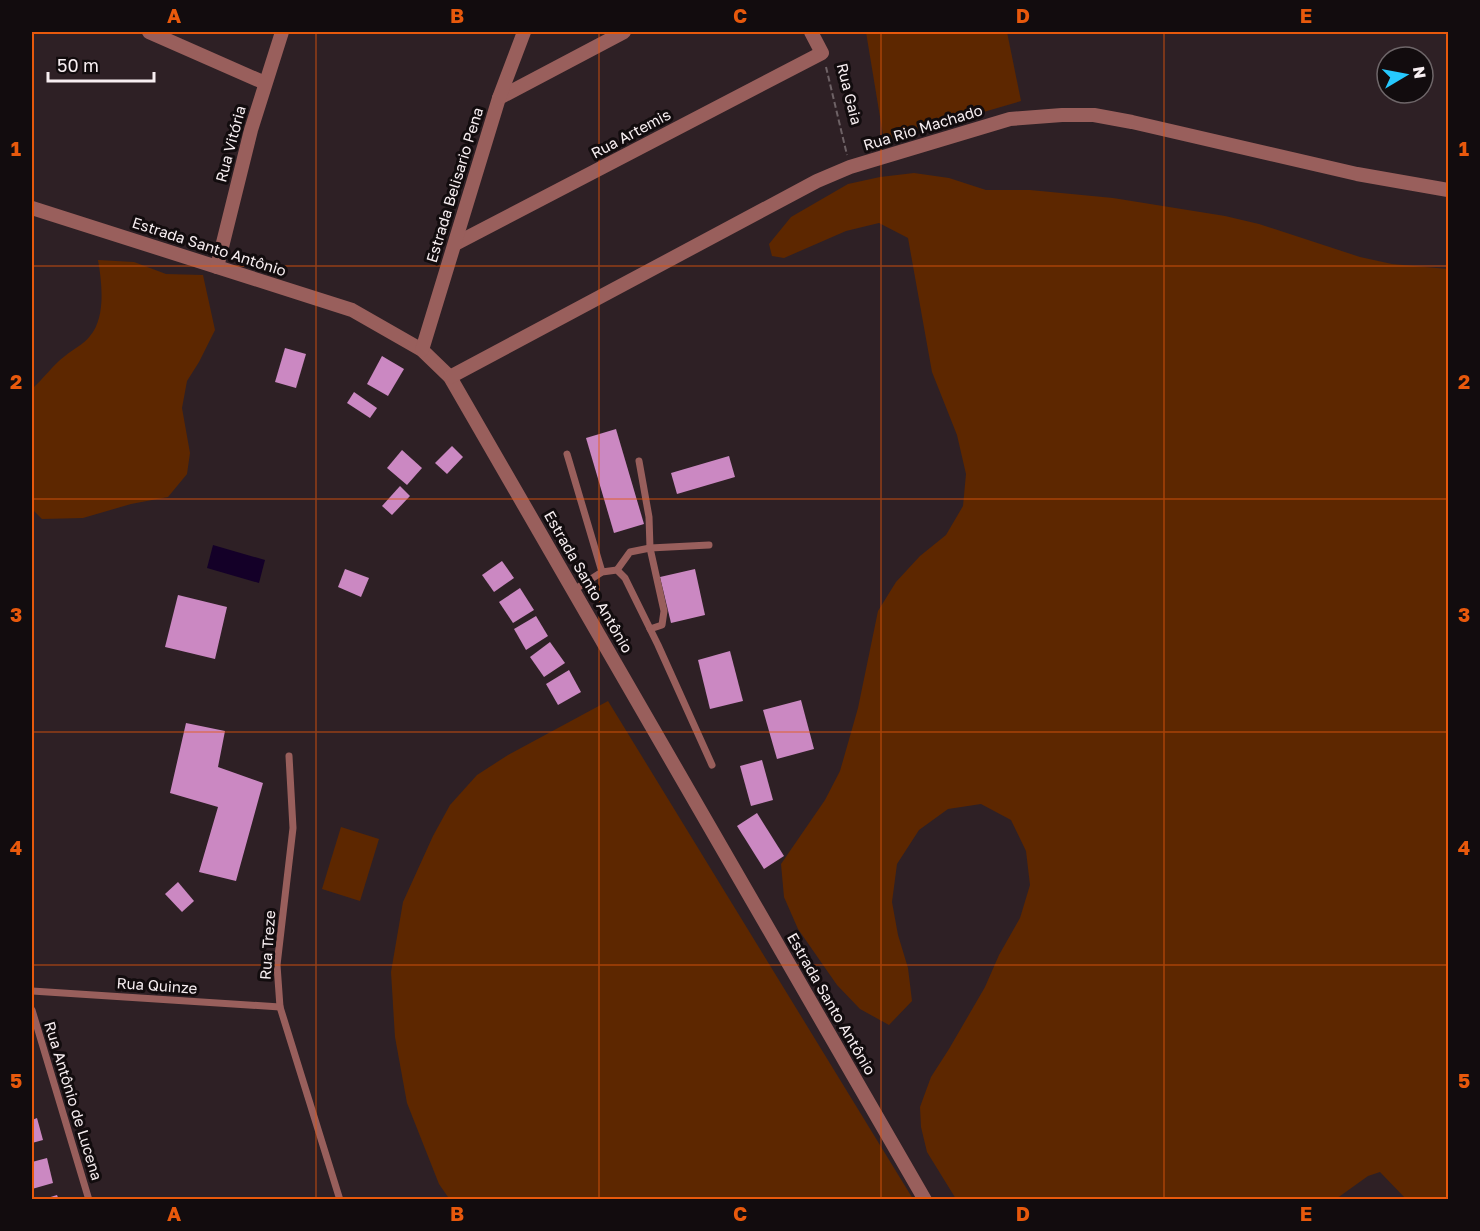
<svg xmlns="http://www.w3.org/2000/svg" width="1480" height="1231" viewBox="0 0 1480 1231" font-family="'Golos Text',sans-serif">
<style>
.green{fill:#5d2700}
.water{fill:#140028}
.building{fill:#cb88c2}
.lines{fill:none;stroke-linecap:round;stroke-linejoin:round}
.path{stroke:#6e6266;stroke-width:2;stroke-dasharray:6 3;stroke-linecap:butt}
.lane{stroke:#995f5c;stroke-width:7}
.street{stroke:#995f5c;stroke-width:14}
.grid{fill:none;stroke:#e8590c;stroke-width:1.5;stroke-opacity:0.55}
.labels{text-anchor:middle;stroke-width:6;stroke-linejoin:round;paint-order:stroke}
.street-label{font-size:15px;fill:#f7eef1;stroke:#120c0e}
.neatline{fill:none;stroke:#e8590c;stroke-width:2}
.grid-label{font-size:20px;text-anchor:middle;font-weight:bold;fill:#e8590c}
</style>
<rect width="100%" height="100%" fill="#2e2025"/>
<g class="green">
<polygon points="866,32 1007,32 1021,101 884,141"/>
<polygon points="914,173 949,178 986,190 1030,190 1113,198 1225,216 1259,224 1360,257 1392,264 1448,269 1448,1199 1406,1199 1380,1172 1368,1176 1336,1199 956,1199 927,1152 921,1127 920,1107 931,1077 949,1049 985,987 999,955 1020,918 1030,885 1026,851 1011,820 981,804 948,809 919,830 897,864 892,902 898,935 908,968 912,1001 889,1025 860,1009 837,985 798,929 784,897 781,864 825,800 840,771 858,708 878,611 896,582 920,556 946,535 963,506 966,474 957,435 932,372 908,238 879,223 846,231 784,258 772,256 769,244 791,217 848,184 880,177"/>
<path d="M98,260L134,262L166,274L203,275L215,330L199,362L187,381L182,408L190,453L187,474L168,497L131,504L83,518L42,519L32,509V389C43,379 53,365 65,356C73,349 83,345 90,336C106,317 102,283 98,260Z"/>
<polygon points="608,701 913,1199 450,1200 439,1184 407,1103 395,1037 391,972 403,902 433,836 450,805 477,775 508,755"/>
<polygon points="341,827 379,839 360,901 322,889"/>
</g>
<polygon class="water" points="213,545 265,560 259,583 207,568"/>
<g class="building">
<polygon points="285,348 306,354 296,388 275,382"/>
<polygon points="382,356 404,369 388,396 367,384"/>
<polygon points="354,392 377,408 370,418 347,403"/>
<polygon points="616,429 644,524 614,533 586,438"/>
<polygon points="452,446 463,457 447,474 435,463"/>
<polygon points="402,450 422,468 407,485 387,468"/>
<polygon points="729,456 735,477 677,494 671,473"/>
<polygon points="400,486 410,496 392,515 382,506"/>
<polygon points="502,561 514,578 494,592 482,575"/>
<polygon points="345,569 369,578 361,597 338,587"/>
<polygon points="695,569 705,615 671,623 660,577"/>
<polygon points="520,588 534,610 513,623 499,602"/>
<polygon points="178,595 227,607 215,659 165,647"/>
<polygon points="536,616 548,636 526,650 514,629"/>
<polygon points="550,642 565,663 544,677 530,657"/>
<polygon points="730,651 743,701 710,709 698,660"/>
<polygon points="569,670 581,692 558,705 546,684"/>
<polygon points="801,700 814,749 777,759 763,710"/>
<polygon points="186,723 225,731 218,767 263,783 236,881 199,872 218,807 170,793"/>
<polygon points="762,760 773,800 751,806 740,766"/>
<polygon points="757,813 784,856 764,869 737,826"/>
<polygon points="178,882 194,901 182,912 165,894"/>
<polygon points="37,1118 43,1140 32,1143 32,1120"/>
<polygon points="47,1158 53,1183 32,1189 32,1162"/>
<polygon points="57,1195 59,1200 44,1200 44,1199"/>
</g>
<g class="lines">
<polyline class="path" points="826,67 847,155"/>
<g class="lane">
<polyline points="567,454 602,572"/>
<polyline points="639,461 649,517 650,548 664,611 662,625 650,629"/>
<polyline points="617,570 630,552 650,548 709,545"/>
<polyline points="574,590 602,572 617,570 625,578 658,645 712,765"/>
<polyline points="289,756 293,828 277,965 280,1007 340,1200"/>
<polyline points="32,991 280,1007"/>
<polyline points="32,1010 89,1200"/>
</g>
<g class="street">
<polyline points="149,32 265,83"/>
<polyline points="499,98 624,32"/>
<polyline points="32,208 352,310 422,350 450,377 925,1200"/>
<polyline points="455,244 822,53 811,32"/>
<polyline points="217,267 251,130 282,32"/>
<polyline points="422,350 499,98 524,32"/>
<polyline points="450,377 817,181 850,167 1010,119 1062,115 1094,115 1132,122 1357,174 1448,190"/>
</g>
</g>
<path class="grid" d="M316,32V1200M599,32V1200M881,32V1200M1164,32V1200M32,266H1448M32,499H1448M32,732H1448M32,965H1448"/>
<g class="labels">
<g class="street-label">
<text transform="translate(849 94) rotate(76)" y="5">Rua Gaia</text>
<text transform="translate(923 128) rotate(-17)" y="5">Rua Rio Machado</text>
<text transform="translate(631 134) rotate(-28)" y="5">Rua Artemis</text>
<text transform="translate(231 144) rotate(-75)" y="5">Rua Vitória</text>
<text transform="translate(455 185) rotate(-73)" y="5">Estrada Belisario Pena</text>
<text transform="translate(209 247) rotate(18)" y="5">Estrada Santo Antônio</text>
<text transform="translate(588 582) rotate(60)" y="5">Estrada Santo Antônio</text>
<text transform="translate(268 945) rotate(-86)" y="5">Rua Treze</text>
<text transform="translate(157 986) rotate(4)" y="5">Rua Quinze</text>
<text transform="translate(831 1004) rotate(60)" y="5">Estrada Santo Antônio</text>
<text transform="translate(73 1101) rotate(73)" y="5">Rua Antônio de Lucena</text>
</g>
</g>
<rect width="1480" height="1231" fill="none" stroke="#120c0e" stroke-width="66"/>
<g transform="translate(1405 75) rotate(80)"><circle r="28" fill="#120c0e" stroke="#6e6669" stroke-width="1.5"/>
<path d="M0-4.5L10 22L0 15L-10 22Z" fill="#26c9fe"/>
<text y="-9" font-size="16" font-weight="bold" text-anchor="middle" fill="#f7eef1">N</text>
</g>
<path d="M48 72v9h106v-9" fill="none" stroke="#f7eef1" stroke-width="3"/>
<text x="57" y="72" font-size="18" fill="#f7eef1" stroke="#120c0e" stroke-width="4.5" paint-order="stroke">50 m</text>
<rect x="33" y="33" width="1414" height="1165" class="neatline"/>
<g class="grid-label">
<text x="174" y="23">A</text>
<text x="457" y="23">B</text>
<text x="740" y="23">C</text>
<text x="1023" y="23">D</text>
<text x="1306" y="23">E</text>
<text x="16" y="156">1</text>
<text x="1464" y="156">1</text>
<text x="16" y="389">2</text>
<text x="1464" y="389">2</text>
<text x="16" y="622">3</text>
<text x="1464" y="622">3</text>
<text x="16" y="855">4</text>
<text x="1464" y="855">4</text>
<text x="16" y="1088">5</text>
<text x="1464" y="1088">5</text>
<text x="174" y="1221">A</text>
<text x="457" y="1221">B</text>
<text x="740" y="1221">C</text>
<text x="1023" y="1221">D</text>
<text x="1306" y="1221">E</text>
</g>
</svg>
